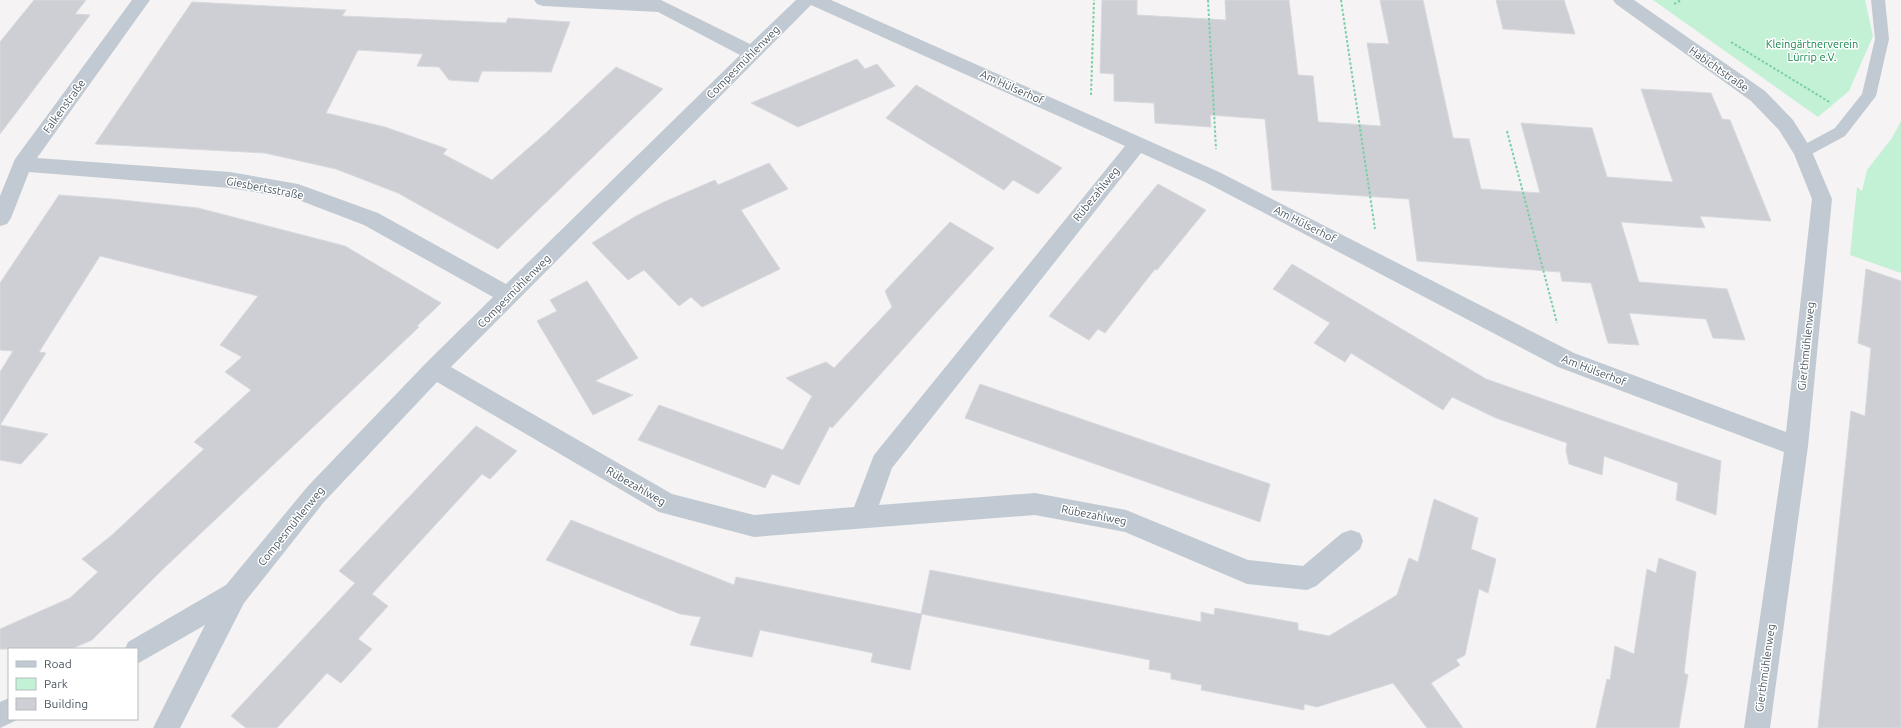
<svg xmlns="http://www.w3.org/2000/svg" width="1901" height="728" viewBox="0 0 1901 728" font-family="Ubuntu,sans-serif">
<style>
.green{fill:#c3f1d5}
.building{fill:#cdcfd5;stroke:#d7d9de}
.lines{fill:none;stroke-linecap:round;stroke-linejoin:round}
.path{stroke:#7ad0a6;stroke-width:2;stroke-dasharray:2.5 2;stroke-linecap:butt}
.lane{fill:#c1cad2;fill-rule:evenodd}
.street{fill:#c1cad2;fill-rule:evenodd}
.labels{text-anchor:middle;stroke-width:3;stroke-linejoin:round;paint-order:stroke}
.park-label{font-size:11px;fill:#17864f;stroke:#fff}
.street-label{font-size:11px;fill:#4a5661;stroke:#fff}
</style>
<rect width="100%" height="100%" fill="#f5f3f3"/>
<g class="green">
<polygon points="1653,0 1865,0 1873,36 1849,91 1818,117"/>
<polygon points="1901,121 1901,273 1850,255 1857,187 1862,191 1867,170 1892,138"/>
</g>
<g class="building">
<polygon points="34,0 86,0 75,14 90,15 0,134 0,42"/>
<polygon points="1102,0 1137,0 1137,15 1226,20 1225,0 1289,0 1298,75 1313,76 1318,122 1381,126 1367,43 1389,44 1380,0 1423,0 1453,138 1469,139 1481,189 1540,193 1521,123 1592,128 1607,177 1673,182 1641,89 1711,93 1722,119 1730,120 1771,221 1700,216 1705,228 1621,222 1639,282 1727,289 1745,340 1713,338 1706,319 1629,313 1639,345 1608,343 1591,283 1562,281 1560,272 1417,261 1409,199 1272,190 1265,119 1210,115 1211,127 1155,123 1154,103 1114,101 1114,74 1100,73"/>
<polygon points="1496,0 1564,0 1575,34 1503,29"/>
<polygon points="192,2 346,10 342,16 506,23 508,18 570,22 551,72 482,71 478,82 449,80 439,67 417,66 423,54 358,50 326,113 385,127 447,149 443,154 492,180 547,132 616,67 663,89 498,249 398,193 336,169 265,153 95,144"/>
<polygon points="857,59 865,69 877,64 895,86 798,127 751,103"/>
<polygon points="916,85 1037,154 1062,168 1038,194 1013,180 1004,190 886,118"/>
<polygon points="769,163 788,189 741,210 780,269 702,307 691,297 679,306 644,270 628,280 592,243 636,216 664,202 715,180 718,185"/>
<polygon points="1158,184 1206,210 1157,270 1155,269 1105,333 1098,329 1089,340 1049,316"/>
<polygon points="59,195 112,199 198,208 345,246 441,303 417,326 419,327 162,570 92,640 71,649 0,649 0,629 70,598 98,572 82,559 112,535 204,449 194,442 251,390 225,372 242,357 220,345 258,296 100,256 39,352 46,353 0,425 48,434 21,464 0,460 0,372 13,351 0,350 0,283"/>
<polygon points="950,222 994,248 832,428 830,426 799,485 772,474 765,488 638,440 659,405 783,450 812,396 786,378 826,362 834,368 892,307 885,291"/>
<polygon points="1292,264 1486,379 1721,461 1716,515 1676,500 1678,483 1604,456 1602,475 1569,464 1566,451 1567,443 1496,418 1452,397 1443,410 1351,353 1345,362 1314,343 1330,323 1273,289"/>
<polygon points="1866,269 1901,281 1901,728 1818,728 1851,411 1865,416 1871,348 1858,343"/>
<polygon points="587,281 638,358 595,381 633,395 593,415 537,321 557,311 550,300"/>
<polygon points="980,384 1270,484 1260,522 965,418"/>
<polygon points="476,426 517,451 490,479 482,474 372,594 388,606 358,639 372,649 341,683 327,673 277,728 246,728 231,716 355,583 339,571"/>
<polygon points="1434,499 1478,518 1471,549 1496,559 1488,593 1479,589 1465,655 1456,660 1460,665 1431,683 1463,728 1427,728 1393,683 1317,707 1304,704 1304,710 1201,690 1202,685 1171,679 1171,673 1149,669 1150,660 922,614 910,670 871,662 873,653 760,630 752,657 690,645 701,617 680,614 546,560 571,520 734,585 736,577 921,614 930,570 1201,622 1201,612 1214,615 1215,608 1298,623 1298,630 1329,636 1397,595 1409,558 1418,562"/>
<polygon points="1659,558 1696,572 1684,673 1688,675 1679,728 1596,728 1607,679 1610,680 1615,646 1634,654 1647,569 1656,573"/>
</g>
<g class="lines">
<g class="path">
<polyline points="1208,0 1216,149"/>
<polyline points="1341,0 1375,229"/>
<polyline points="1674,4 1681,0"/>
<polyline points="1731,42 1831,103"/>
<polyline points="1091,95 1094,0"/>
<polyline points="1507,131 1557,323"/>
</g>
<polygon class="lane" points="1871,0 1885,0 1889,39 1876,96 1845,136 1808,156 1803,158 1798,156 1796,152 1798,148 1835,128 1862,94 1875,39"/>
<g class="street">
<path d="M132,0H150L37,158L230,172L298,184L378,213L506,284L740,55L658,12L543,6L537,4L534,0H661L750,44L796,0H831L1219,172L1574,353L1786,432L1812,199L1794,154L1779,130L1751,101L1616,4L1613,0H1634L1765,91L1793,120L1810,147L1832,199L1808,446L1770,728H1744L1784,452L1558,367L1205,182L1141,153L892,468L879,505L1035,493L1126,510L1248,560L1303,566L1342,533L1351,530L1360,533L1363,541L1360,549L1316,586L1307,590L1247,584L1125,532L1035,515L754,537L659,512L437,382L324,502L244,603L180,728H153L205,625L137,664V649H125L128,642L226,585L308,486L427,362L493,297L364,225L296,199L230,188L29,172L11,218L7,224L0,226V196L15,159ZM811,5L1125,146L874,455L854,507L754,515L672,494L451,367Z"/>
<polygon points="9,698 9,719 19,719 0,728 0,702"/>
</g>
</g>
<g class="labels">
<g class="park-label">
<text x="1812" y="48">Kleingärtnerverein<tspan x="1812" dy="13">Lürrip e.V.</tspan></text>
</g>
<g class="street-label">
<text transform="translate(743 62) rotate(-45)" y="4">Compesmühlenweg</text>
<text transform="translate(1719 69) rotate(35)" y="4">Habichtstraße</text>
<text transform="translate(1012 87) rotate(24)" y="4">Am Hülserhof</text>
<text transform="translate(64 106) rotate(-54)" y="4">Falkenstraße</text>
<text transform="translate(265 188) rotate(11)" y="4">Giesbertsstraße</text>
<text transform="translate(1096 194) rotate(-51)" y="4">Rübezahlweg</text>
<text transform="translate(1305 224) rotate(27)" y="4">Am Hülserhof</text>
<text transform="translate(514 291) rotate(-45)" y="4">Compesmühlenweg</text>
<text transform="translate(1806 346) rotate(-84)" y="4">Gierthmühlenweg</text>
<text transform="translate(1594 370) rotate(21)" y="4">Am Hülserhof</text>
<text transform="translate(636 486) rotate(30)" y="4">Rübezahlweg</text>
<text transform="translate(1094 515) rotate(11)" y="4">Rübezahlweg</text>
<text transform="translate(291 526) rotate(-51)" y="4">Compesmühlenweg</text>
<text transform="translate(1765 668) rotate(-82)" y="4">Gierthmühlenweg</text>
</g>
</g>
<rect x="8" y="648" width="130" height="72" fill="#ffffff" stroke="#b7bbc0"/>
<rect x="16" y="661" width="20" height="6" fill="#c1cad2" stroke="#b7bbc0"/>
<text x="44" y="668" font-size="12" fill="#4a5661">Road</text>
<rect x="16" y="678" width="20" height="12" fill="#c3f1d5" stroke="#b7bbc0"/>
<text x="44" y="688" font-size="12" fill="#4a5661">Park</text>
<rect x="16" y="698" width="20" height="12" fill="#cdcfd5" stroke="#b7bbc0"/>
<text x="44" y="708" font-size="12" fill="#4a5661">Building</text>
</svg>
